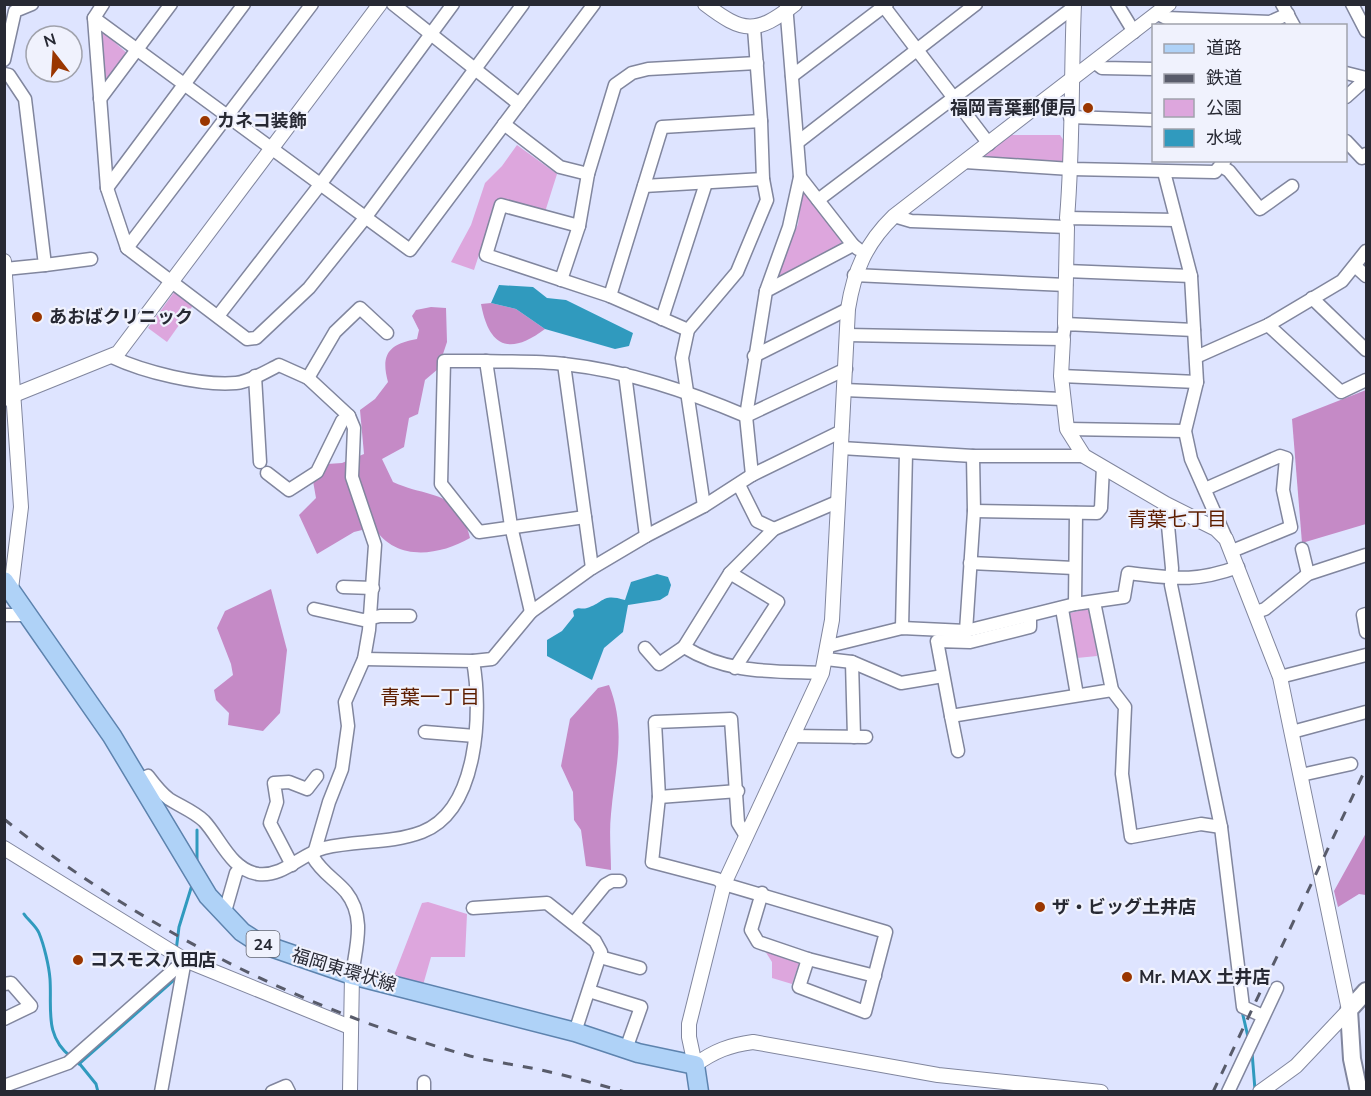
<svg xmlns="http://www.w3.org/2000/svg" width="1371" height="1096" viewBox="0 0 1371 1096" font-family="'Nunito Sans','Noto Sans JP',sans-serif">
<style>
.green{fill:#dda6dd}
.forest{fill:#c58ac6}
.water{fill:#309abe}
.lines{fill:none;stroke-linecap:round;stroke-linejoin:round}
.stream{stroke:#309abe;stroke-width:3}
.minor-casing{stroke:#81869e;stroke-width:15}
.tertiary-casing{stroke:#81869e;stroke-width:16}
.secondary-casing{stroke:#81869e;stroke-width:20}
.primary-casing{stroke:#5d83ae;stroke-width:21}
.minor{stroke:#fff;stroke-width:12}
.tertiary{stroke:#fff;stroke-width:14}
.secondary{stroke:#fff;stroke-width:16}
.primary{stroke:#afd2f7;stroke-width:18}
.rail{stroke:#585b6a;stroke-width:3;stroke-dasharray:10 10;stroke-linecap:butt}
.poi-dot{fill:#9a3600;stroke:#f0f2fd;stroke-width:2}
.labels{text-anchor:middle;stroke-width:4.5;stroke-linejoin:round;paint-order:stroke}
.shield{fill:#f0f2fd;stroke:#636570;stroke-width:1.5}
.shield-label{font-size:16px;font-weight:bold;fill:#272933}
.poi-label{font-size:18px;font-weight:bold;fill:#272933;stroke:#f0f2fd;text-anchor:start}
.street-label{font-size:18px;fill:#272933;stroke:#f0f2fd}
.neighbourhood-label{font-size:20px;fill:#5d1e00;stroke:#f0f2fd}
</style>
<rect width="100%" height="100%" fill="#dee4ff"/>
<g class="green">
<polygon points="102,31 129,55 104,84"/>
<polygon points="1008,135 1060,135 1064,141 1063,162 1058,164 979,157"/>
<polygon points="517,145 557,174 545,212 497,200 474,270 451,262 471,225 485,183 502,166"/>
<polygon points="803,187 844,246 773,281 798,224"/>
<polygon points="175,291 194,304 167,342 148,328"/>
<polygon points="1091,608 1097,656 1077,658 1070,613"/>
<polygon points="428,902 467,914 465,957 431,957 423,985 393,978 422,903"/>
<polygon points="765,951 800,960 792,984 772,978 772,962"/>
</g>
<g class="forest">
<path d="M491,303L516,309L545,329C509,356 489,347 481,304Z"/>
<path d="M431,307L446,308L447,342L438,369L425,380L418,414L409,418L404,447L382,459L393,482C430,499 458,488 470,538C439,556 395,562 374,527L354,532L317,554L299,515L316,498L313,481L327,464L342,463L364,454L360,410L375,399L388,382C380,353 390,344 417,339L419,330L412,316L416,310Z"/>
<polygon points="1366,390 1366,524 1302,543 1292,419"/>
<polygon points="271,589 287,650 280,713 263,731 228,725 229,713 216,700 214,690 233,675 231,664 217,628 225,611"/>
<path d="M609,685C627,730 615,768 611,814C609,832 611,852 611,870L586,866L581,830L574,820L573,792L561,766L570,719L598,688Z"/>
<polygon points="1366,833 1366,895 1359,894 1338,907 1334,891"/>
</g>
<g class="water">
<polygon points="499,285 533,287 547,298 566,300 633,333 629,346 615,349 545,329 516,309 491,303"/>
<path d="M657,574L668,577L671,585L668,595L660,600L628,605L623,632L604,648L592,680L547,656V640L562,631L574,616L573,611C579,606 581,610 587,608C605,602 602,593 625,600L631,582Z"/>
</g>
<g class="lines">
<g class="stream">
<polyline points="197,830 197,867"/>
<path d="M24,914C28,920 36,926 39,933C44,945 49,966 50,979C52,1009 44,1036 71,1057"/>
<polyline points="176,951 179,927 192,885"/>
<polyline points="1242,1011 1248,1037"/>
<polyline points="1252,1052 1255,1090"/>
<polyline points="79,1063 96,1084 98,1092"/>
<polyline points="79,1064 173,981 173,975"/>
</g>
<g class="minor-casing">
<g id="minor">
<polyline points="103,4 94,18 107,188 127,248 247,339 256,338 309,288 365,218 523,4"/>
<polyline points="393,4 519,104"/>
<polyline points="882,4 989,144"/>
<polyline points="1117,4 1134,32"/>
<polyline points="1282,4 1294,26"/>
<polyline points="1352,4 1366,31"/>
<polyline points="1158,14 1166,18 1270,22 1288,14"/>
<polyline points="94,18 410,250 594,4"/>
<polyline points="4,60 15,11 32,4"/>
<polyline points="1094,62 1102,68 1154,69"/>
<polyline points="1346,73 1366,78"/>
<polyline points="4,74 9,75 25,99 45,265 5,269"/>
<polyline points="792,76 887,4"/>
<polyline points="1346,97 1366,79"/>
<polyline points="100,99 171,4"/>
<polyline points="1070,117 1154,120"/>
<polyline points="504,124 560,167 588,174"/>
<polyline points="1346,141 1362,158 1366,154"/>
<polyline points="798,142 976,4"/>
<polyline points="965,162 1071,169 1215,172 1225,160"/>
<polyline points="1221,166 1229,171 1260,209 1292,186"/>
<polyline points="1164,172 1191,276 1197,382 1185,431 1191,459 1225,536"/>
<polyline points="800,177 853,245 858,249"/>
<polyline points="644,186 763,179"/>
<polyline points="107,188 244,4"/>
<polyline points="818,200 1074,7"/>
<polyline points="894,216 911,221 1067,227 1067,218 1176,220"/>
<polyline points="579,226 501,205 486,255 610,296 688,330"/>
<polyline points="127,248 312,4"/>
<polyline points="45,265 91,259"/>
<polyline points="1355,266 1366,276"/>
<polyline points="1066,271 1191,276"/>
<polyline points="854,275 1066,285"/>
<polyline points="561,280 579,226 588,174 615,85 632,73 648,69 757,63"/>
<polyline points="766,291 789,227 800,177 786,4"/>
<polyline points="610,296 662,127 761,121"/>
<polyline points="1312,298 1366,350"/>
<polyline points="218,316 319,186 453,4"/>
<polyline points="662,319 706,183"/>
<polyline points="1268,325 1341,392 1366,380"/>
<polyline points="847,335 1063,339 1065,324 1194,330"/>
<polyline points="754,356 848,309"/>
<path d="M112,357C144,372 200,386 236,383C249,382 267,371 279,365L308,378L349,416L354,428L352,477L375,545L369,630L364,659L345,702L348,726L342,769L329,802L313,857C322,873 335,879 346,892C366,917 356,946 352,975"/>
<polyline points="1196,357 1268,325 1342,281 1366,251"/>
<polyline points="486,361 444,361 441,484 479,532 585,517"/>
<polyline points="564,364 592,568"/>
<polyline points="625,374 646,536"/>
<polyline points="255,376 260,462"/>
<polyline points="1061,376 1197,382"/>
<polyline points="308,378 335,332 360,308 387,333"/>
<polyline points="844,390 1062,399"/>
<polyline points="1067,429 1185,431"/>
<path d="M842,431L752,475L704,506L646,536L592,568L531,612L511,526L486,361C512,362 538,361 564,364C628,371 687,391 746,416L846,369"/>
<polyline points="841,448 973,456 1084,456"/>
<polyline points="267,473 289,490 317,472 342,421 349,416"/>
<polyline points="752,475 746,416 766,291 853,245"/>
<path d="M739,485L757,521L774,529L730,573L684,647C728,674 771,671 822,673"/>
<polyline points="1205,489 1280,456 1286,458 1283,490 1291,527 1232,551"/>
<polyline points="1166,504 1172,568 1171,585 1221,827 1243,1007 1263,1016"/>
<polyline points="704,506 682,358 688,330 737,272 767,200 763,179 761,121 754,28"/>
<polyline points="974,511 1097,513 1101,508 1103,467"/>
<polyline points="774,529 837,502"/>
<polyline points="1302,549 1308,574"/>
<polyline points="970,563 1074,568"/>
<polyline points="730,573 778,602 735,668"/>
<polyline points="343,587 373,588"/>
<polyline points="1075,604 1076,513"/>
<polyline points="314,609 363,620 380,616 410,616"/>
<polyline points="1062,609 1077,695"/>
<polyline points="1256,612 1265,609 1308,574 1366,555"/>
<polyline points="1366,614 1363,615 1366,632"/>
<polyline points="4,615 30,615"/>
<polyline points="1030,617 1030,627 970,642 937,641 951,716 1112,690 1094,602"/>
<polyline points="902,628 906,453"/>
<polyline points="966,631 974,511 973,456"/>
<path d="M829,646L902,628L966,631L1075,604L1124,597L1128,573C1174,578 1193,583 1238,567"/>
<polyline points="645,648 659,664 684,647"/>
<polyline points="826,659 852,662 901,683 943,676"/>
<polyline points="473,661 492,659 531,612"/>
<polyline points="852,662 854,737"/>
<polyline points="1280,677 1366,655"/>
<polyline points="1112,690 1125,707 1122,774 1131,837 1201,824 1221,827"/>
<polyline points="951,716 958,751"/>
<polyline points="425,732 475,736"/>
<polyline points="1292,732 1366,712"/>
<polyline points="792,736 866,737"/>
<polyline points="1301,775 1351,764"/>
<path d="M139,780L148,776C154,784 161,793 169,799C180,806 195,812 204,821C220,838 231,870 258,874C284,877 301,854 324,848C357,840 390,844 422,832C479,810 482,710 473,661L364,659"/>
<polyline points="659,797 738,791"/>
<polyline points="746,836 738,823 731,719 655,722 659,797 652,862 717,879 724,884 886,932 865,1012 799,987 808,959"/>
<polyline points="292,865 270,823 277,802 274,783 289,782 307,789 317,776"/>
<polyline points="762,893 751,930 758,942 808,959 875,976"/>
<polyline points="473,908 547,903 595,941 601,952 575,1032"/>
<polyline points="224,915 236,873 241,867"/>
<polyline points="574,923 605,885 612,881 620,881"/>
<polyline points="600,957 640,968"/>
<polyline points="4,984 11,983 31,1006 4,1019"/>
<polyline points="589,991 641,1007 626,1049"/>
<polyline points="424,1082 424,1092"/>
<polyline points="4,1086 68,1063 185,960"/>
<polyline points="161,1092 185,960"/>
<polyline points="272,1092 286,1086 289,1092"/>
<polyline points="1228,1092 1277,988"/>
</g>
</g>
<g class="tertiary-casing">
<g id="tertiary">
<path d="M705,4C743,33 756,35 795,4"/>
<path d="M1067,218C1073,147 1071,76 1074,4"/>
<polyline points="4,261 21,507 11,589"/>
<polyline points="1065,324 1067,227"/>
<polyline points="1063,339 1061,376 1067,429 1084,456 1166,504 1216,529 1226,539 1280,677 1349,1010 1296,1066 1260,1092"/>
<polyline points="4,399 118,353 380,4"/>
<polyline points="4,848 185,960 350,1027"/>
<polyline points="350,1092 352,975"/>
<path d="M1101,1092L938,1075L753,1042C730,1045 714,1051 695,1065L689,1037V1024L724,884L822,673L832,620L848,309C854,271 866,243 894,216L1169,4"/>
</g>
</g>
<g class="secondary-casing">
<polyline id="secondary" points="1359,1092 1352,1059 1349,1010 1366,991"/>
</g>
<g class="primary-casing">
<polyline id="primary" points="4,581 112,736 208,896 242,932 259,943 352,975 575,1032 638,1053 695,1065 699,1092"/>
</g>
<use href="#minor" class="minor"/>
<use href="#tertiary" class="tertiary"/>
<use href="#secondary" class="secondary"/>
<use href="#primary" class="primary"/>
<g class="rail">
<path d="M4,819C140,928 303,1010 470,1056C493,1062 518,1065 541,1070C569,1076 597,1084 625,1092"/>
<polyline points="1213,1092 1366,768"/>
</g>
</g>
<g class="poi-dot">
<circle cx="1088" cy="108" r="6"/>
<circle cx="205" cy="121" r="6"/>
<circle cx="37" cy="317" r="6"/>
<circle cx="1040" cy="907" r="6"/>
<circle cx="78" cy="960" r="6"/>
<circle cx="1127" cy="977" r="6"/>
</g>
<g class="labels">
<rect class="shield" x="246.5" y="931" width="33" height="26" rx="4.5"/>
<g class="shield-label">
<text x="263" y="950">24</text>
</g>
<g class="poi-label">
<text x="1076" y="114" text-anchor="end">福岡青葉郵便局</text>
<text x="217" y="127">カネコ装飾</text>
<text x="49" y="323">あおばクリニック</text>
<text x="1052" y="913">ザ・ビッグ土井店</text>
<text x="90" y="966">コスモス八田店</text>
<text x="1139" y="983">Mr. MAX 土井店</text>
</g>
<g class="street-label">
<text transform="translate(344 970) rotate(17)" y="6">福岡東環状線</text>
</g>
<g class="neighbourhood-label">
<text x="1177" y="526">青葉七丁目</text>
<text x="430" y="704">青葉一丁目</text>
</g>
</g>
<rect width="1371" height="1096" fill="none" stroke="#272933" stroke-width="12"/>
<rect x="1152" y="24" width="195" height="138" fill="#f0f2fd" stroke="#a0a2ac" stroke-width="1.5"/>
<rect x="1164" y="44" width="30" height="9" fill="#afd2f7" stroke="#a0a2ac" stroke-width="1.5"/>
<text x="1206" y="54" font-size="18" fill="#272933">道路</text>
<rect x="1164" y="74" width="30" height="9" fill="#585b6a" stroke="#a0a2ac" stroke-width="1.5"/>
<text x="1206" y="84" font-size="18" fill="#272933">鉄道</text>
<rect x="1164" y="99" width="30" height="18" fill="#dda6dd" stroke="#a0a2ac" stroke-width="1.5"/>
<text x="1206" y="114" font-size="18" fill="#272933">公園</text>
<rect x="1164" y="129" width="30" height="18" fill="#309abe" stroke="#a0a2ac" stroke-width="1.5"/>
<text x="1206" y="144" font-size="18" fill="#272933">水域</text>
<g transform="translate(54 54) rotate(343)"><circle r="28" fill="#f0f2fd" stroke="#a0a2ac" stroke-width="1.5"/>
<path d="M0-4.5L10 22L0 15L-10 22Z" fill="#9a3600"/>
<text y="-9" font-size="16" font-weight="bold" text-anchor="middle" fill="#272933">N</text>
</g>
</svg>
